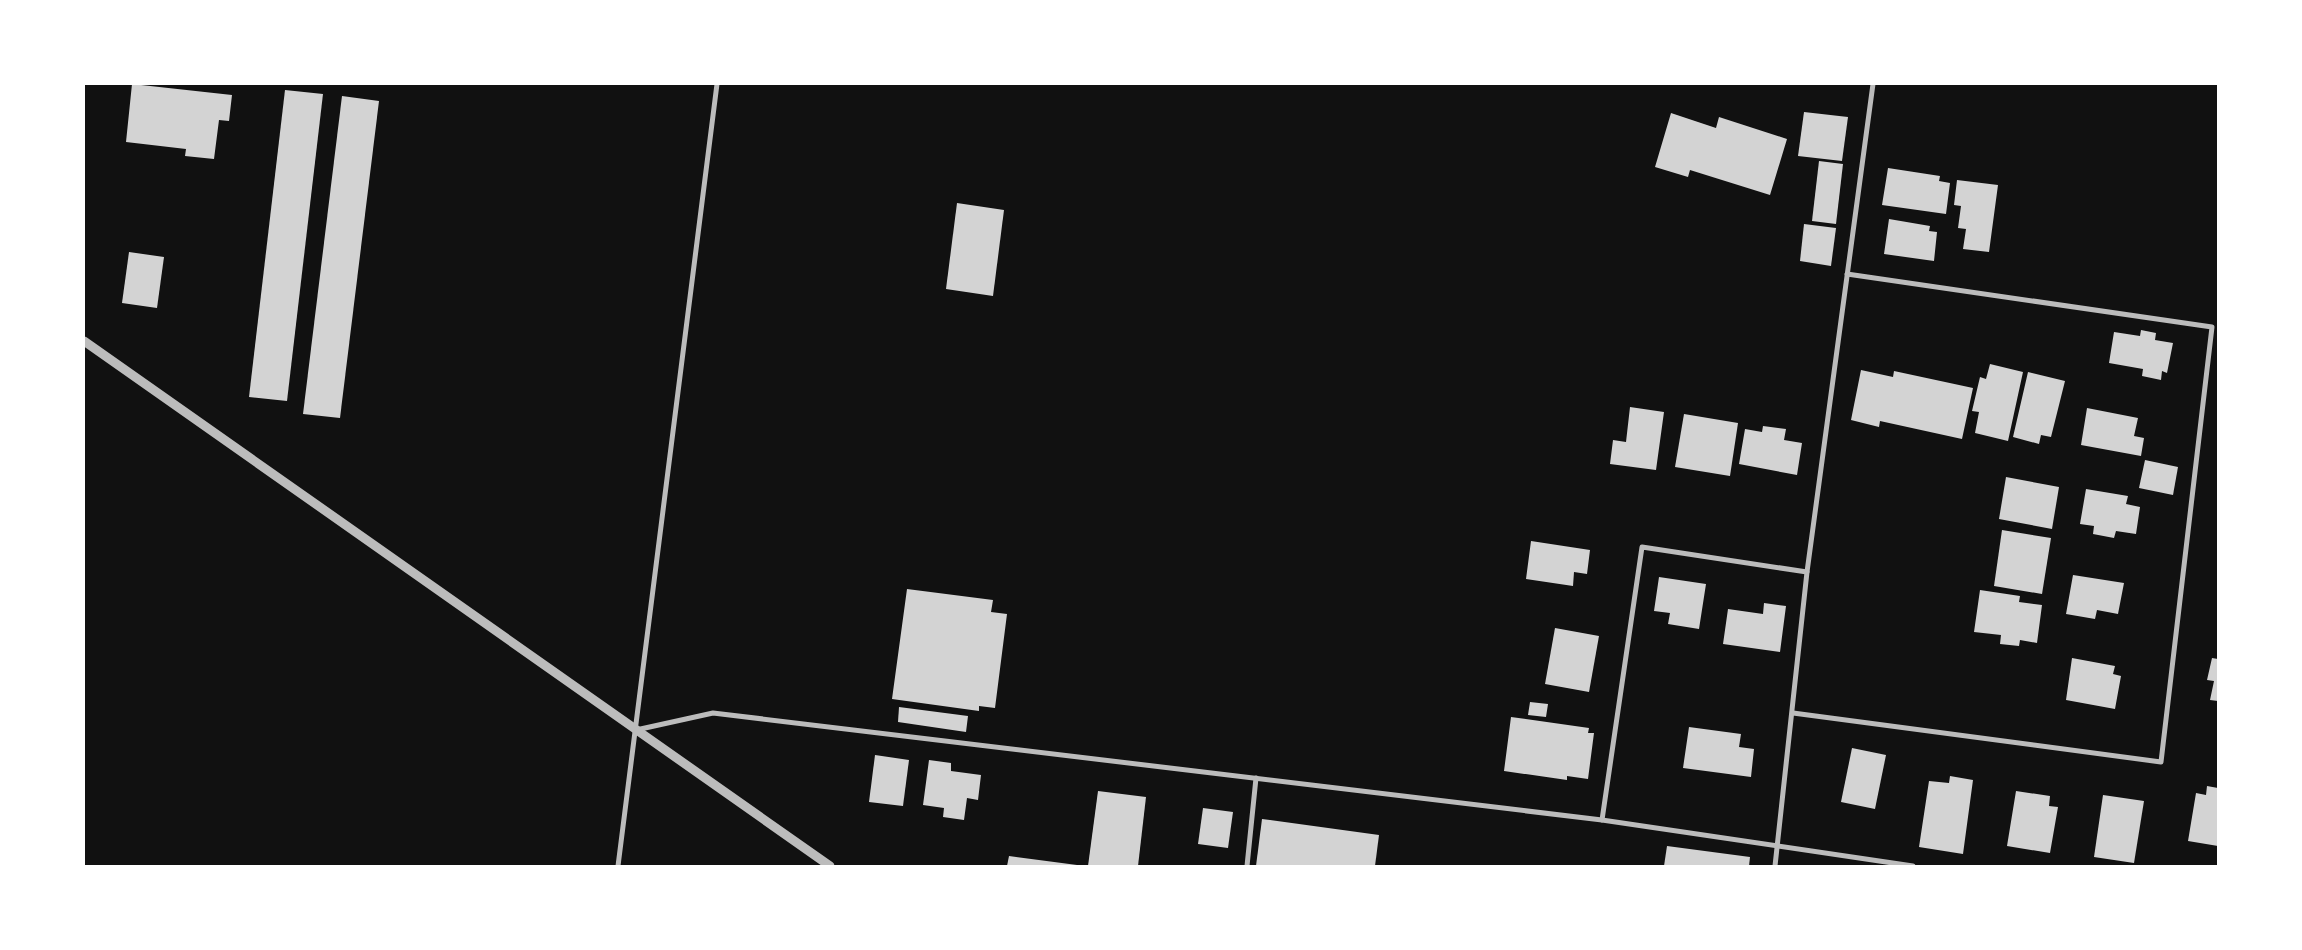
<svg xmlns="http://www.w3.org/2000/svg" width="2302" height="950" viewBox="0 0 2302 950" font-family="'DejaVu Sans',sans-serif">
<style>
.building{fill:#d3d3d3}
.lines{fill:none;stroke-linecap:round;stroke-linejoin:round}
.minor{stroke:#bcbcbc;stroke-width:5}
.tertiary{stroke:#bcbcbc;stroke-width:9}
</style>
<rect width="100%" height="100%" fill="#111"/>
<g class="building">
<polygon points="132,84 232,95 229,121 219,120 214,159 185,156 186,149 126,142"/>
<polygon points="285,90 323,94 287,401 249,397"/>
<polygon points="342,96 379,101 340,418 303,414"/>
<polygon points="1804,112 1848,117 1842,161 1798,156"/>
<polygon points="1671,113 1716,128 1719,117 1787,139 1770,195 1690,170 1688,177 1655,167"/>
<polygon points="1819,161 1843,164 1836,224 1812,221"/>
<polygon points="1888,168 1940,176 1939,181 1950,183 1946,214 1882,205"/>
<polygon points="1957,180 1998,185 1989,252 1963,249 1966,229 1958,228 1961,206 1954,205"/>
<polygon points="957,203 1004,210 993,296 946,289"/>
<polygon points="1889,219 1930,226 1929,231 1937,232 1934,261 1884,254"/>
<polygon points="1804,224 1836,228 1831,266 1800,261"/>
<polygon points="129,252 164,257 157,308 122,303"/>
<polygon points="2141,330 2156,333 2155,340 2173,343 2167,373 2162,371 2161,380 2142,376 2143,369 2109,363 2114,332 2140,336"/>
<polygon points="1990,364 2023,372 2008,441 1975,433 1979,412 1972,411 1980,377 1986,379"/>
<polygon points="1861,370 1893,377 1894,371 1973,388 1962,439 1880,421 1879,427 1851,420"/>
<polygon points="2028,372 2065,381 2051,437 2041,435 2039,444 2013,437"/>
<polygon points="1630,407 1664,412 1656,470 1610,464 1613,440 1626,442"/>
<polygon points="2087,408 2138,418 2134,436 2144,438 2141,456 2081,445"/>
<polygon points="1684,414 1738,423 1730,476 1675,467"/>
<polygon points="1763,426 1786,429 1784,440 1802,443 1797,475 1739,464 1745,429 1762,432"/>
<polygon points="2145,460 2178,467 2173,495 2139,488"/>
<polygon points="2006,477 2059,487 2052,529 1999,519"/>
<polygon points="2086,489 2128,496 2126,504 2140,507 2136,534 2116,531 2114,538 2093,534 2094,526 2080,524"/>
<polygon points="2002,530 2051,538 2042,594 1994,586"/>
<polygon points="1531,541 1590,550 1587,574 1574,572 1573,586 1526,579"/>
<polygon points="2073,575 2124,583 2118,614 2097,610 2095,619 2066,614"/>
<polygon points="1659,577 1706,584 1699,629 1668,624 1670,613 1654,611"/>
<polygon points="907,589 993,600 991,612 1007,614 995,708 979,706 979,711 892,699"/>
<polygon points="1980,590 2020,596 2019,602 2042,605 2037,643 2020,640 2019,646 2000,644 2001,635 1974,632"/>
<polygon points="1764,603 1786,606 1780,652 1723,644 1728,609 1763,614"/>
<polygon points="1555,628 1599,636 1589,692 1545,684"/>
<polygon points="2072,658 2115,666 2113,674 2121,676 2115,709 2066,700"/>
<polygon points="2212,658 2218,659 2218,701 2210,700 2214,681 2207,680"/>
<polygon points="1530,702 1548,704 1546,717 1528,715"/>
<polygon points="899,707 968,716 966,732 898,722"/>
<polygon points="1511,717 1589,728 1588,733 1594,733 1588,779 1567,776 1567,780 1504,771"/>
<polygon points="1689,727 1741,734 1739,747 1754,749 1751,777 1683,768"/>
<polygon points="1852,748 1886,755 1875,809 1841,802"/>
<polygon points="875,755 909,760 903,806 869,802"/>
<polygon points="929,760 951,763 951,771 981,775 978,800 967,798 964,820 943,817 944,808 923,805"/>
<polygon points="1950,776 1973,780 1963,854 1919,847 1929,781 1949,783"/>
<polygon points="2207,786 2218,788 2218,846 2188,841 2196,793 2206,795"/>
<polygon points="1098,791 1146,797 1138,866 1088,866"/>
<polygon points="2016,791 2050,796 2049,806 2058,807 2050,853 2007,846"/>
<polygon points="2103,795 2144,801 2134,863 2094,857"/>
<polygon points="1203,808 1233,812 1228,848 1198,844"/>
<polygon points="1262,819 1379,835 1375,866 1256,866"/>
<polygon points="1667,846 1750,857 1749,866 1664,866"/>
<polygon points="1009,856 1077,865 1076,866 1007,866"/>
</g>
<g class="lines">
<g class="minor">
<polyline points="1793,713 2161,762 2212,327 1847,274"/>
<polyline points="636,730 713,713 1602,820 1913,866"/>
<polyline points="1602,820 1642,547 1807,572"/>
<polyline points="618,866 717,84"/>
<polyline points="1247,866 1256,778"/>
<polyline points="1775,866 1807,572 1873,84"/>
</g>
<polyline class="tertiary" points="84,341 830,866"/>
</g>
<rect width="2302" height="950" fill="none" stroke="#ffffff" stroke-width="170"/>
</svg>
